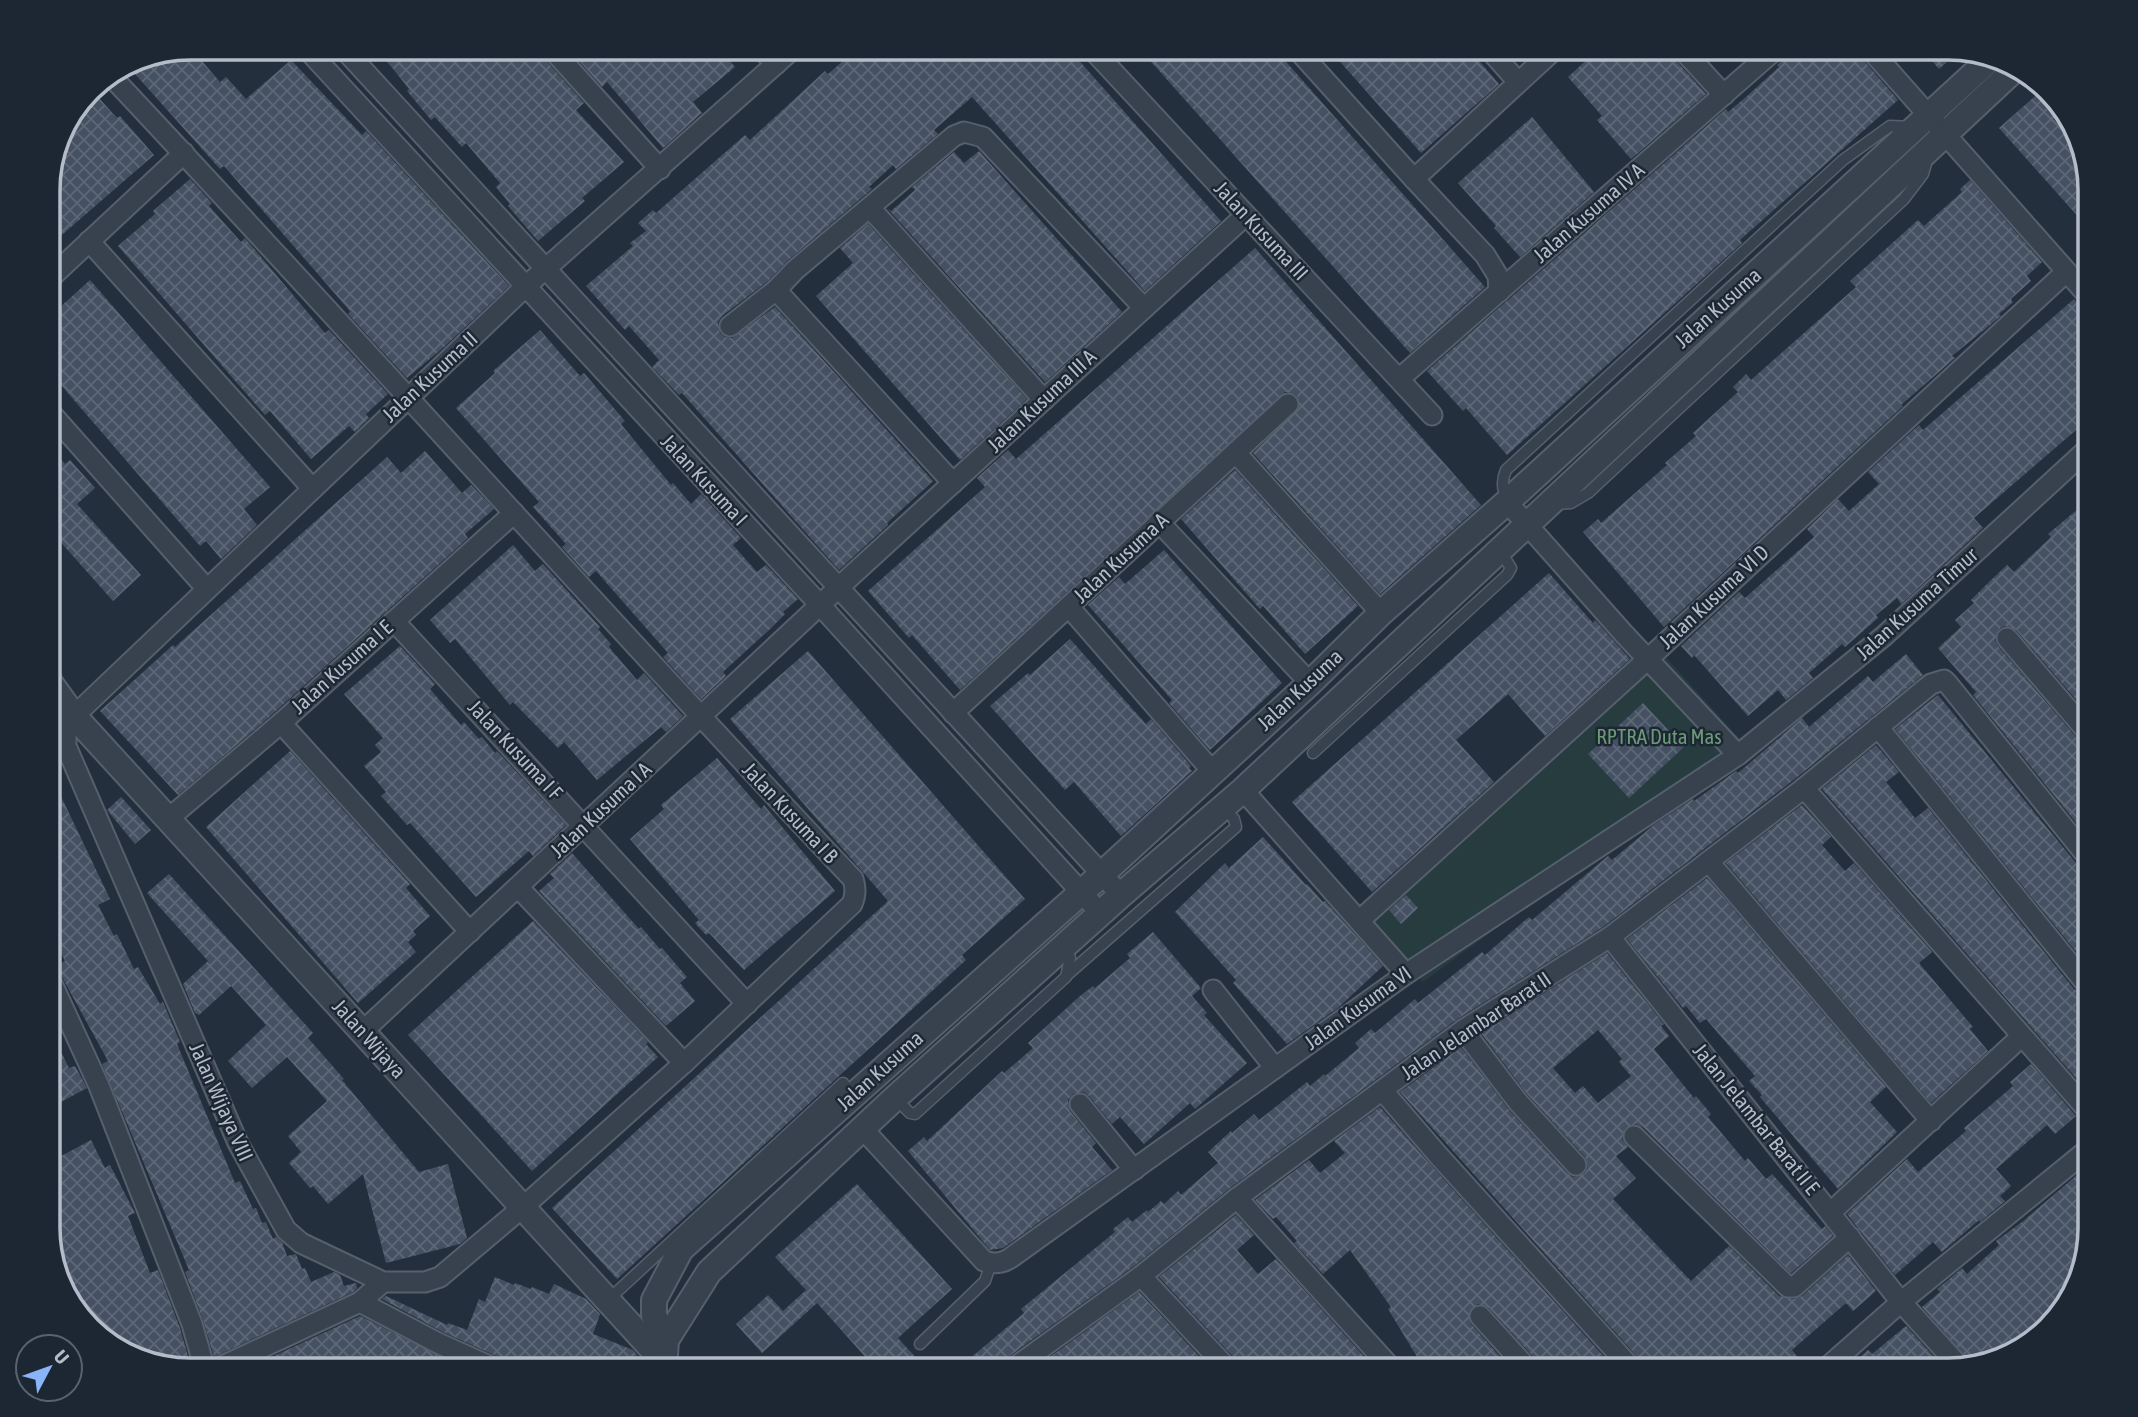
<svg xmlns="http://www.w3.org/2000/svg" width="2138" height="1417" viewBox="0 0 2138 1417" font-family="'Asap Condensed',sans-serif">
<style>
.green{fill:#263c3f}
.building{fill:url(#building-cross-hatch);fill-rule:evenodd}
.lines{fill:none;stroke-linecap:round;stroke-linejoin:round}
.service-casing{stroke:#565f6c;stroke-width:13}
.minor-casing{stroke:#565f6c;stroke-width:23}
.tertiary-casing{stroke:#565f6c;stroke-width:28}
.service{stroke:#38414e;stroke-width:10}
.minor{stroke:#38414e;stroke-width:19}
.tertiary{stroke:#38414e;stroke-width:24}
.labels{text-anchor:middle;stroke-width:5;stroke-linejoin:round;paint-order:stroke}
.street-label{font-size:21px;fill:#b4bcc9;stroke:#1d2633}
.park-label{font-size:21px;fill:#6b9a76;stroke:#1d2633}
.rim{fill:none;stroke:#b4bcc9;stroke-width:3.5}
</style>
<defs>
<pattern id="building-cross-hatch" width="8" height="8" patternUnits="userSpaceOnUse" patternTransform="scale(1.75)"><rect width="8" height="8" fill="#455162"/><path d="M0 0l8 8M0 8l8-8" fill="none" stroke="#5d6877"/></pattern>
</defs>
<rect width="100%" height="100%" fill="#242f3e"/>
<polygon class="green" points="1664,655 1745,745 1423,982 1370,925"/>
<g class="building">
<polygon points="190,47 220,82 226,77 246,99 291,60 362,135 366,131 509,286 444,347 407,378 348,314 350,311 224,166 220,169 135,74 139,71 130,61 135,58"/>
<polygon points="374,47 538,47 541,55 584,103 576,110 624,162 582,198 585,201 538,241 508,206 510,204 496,187 500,183 466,143 462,147 435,117 431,120 407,91 409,89 394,70"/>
<polygon points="567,47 718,47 735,67 693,102 702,113 663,148 607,82 602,87"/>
<polygon points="859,47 1067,47 1221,221 1145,291 972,97 934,130 938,134 896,169 893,165 869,187 872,189 787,261 768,281 722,316 718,322 720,333 725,337 732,338 775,307 933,481 887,523 888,525 839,570 682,393 679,395 652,367 659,360 629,326 625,330 586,286 633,246 630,243 646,231 638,223 653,210 656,213 745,135 750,140 825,71 828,74"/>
<polygon points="1138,47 1273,47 1485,287 1410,353"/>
<polygon points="1327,47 1467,47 1499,84 1421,153"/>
<polygon points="1584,47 1668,47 1671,55 1706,94 1631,159 1597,120 1602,116 1568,77 1592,55"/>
<polygon points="1790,47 1856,47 1859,55 1898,100 1740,240 1742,243 1507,455 1466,408 1463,411 1427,371 1726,109 1728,112 1746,97 1779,67 1777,65 1787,56"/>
<polygon points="1920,47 1949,47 1960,51 1939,69"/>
<polygon points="90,88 117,118 120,116 154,155 48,247 48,180 58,135"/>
<polygon points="2043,89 2076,126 2091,189 2091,231 1999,128"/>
<polygon points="1532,117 1594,192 1520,257 1494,228 1496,226 1458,183"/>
<polygon points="979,151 1122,312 1045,382 887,208 891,211 915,190 912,187 954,152 964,163"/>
<polygon points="190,179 212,203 209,206 241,242 245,238 325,333 329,330 388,394 366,414 369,418 355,432 349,426 311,459 270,411 265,415 118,246 155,214 153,211"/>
<polygon points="1970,180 2042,262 2027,276 2031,281 2011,299 2013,302 1999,314 2001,316 1952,356 1955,358 1901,405 1903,406 1664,627 1583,532 1598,519 1601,523 1667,465 1665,463 1696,436 1693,433 1738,392 1733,387 1746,374 1751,380 1856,287 1850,281 1918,220 1924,226 1962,192 1960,189"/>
<polygon points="868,224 1027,399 960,460 816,296 853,263 840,248"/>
<polygon points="1255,248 1481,505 1380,594 1253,453 1299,408 1297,396 1292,393 1285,392 960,690 912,635 909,638 868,591 985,487 977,478 1008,450 1016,459"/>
<polygon points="90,280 270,487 244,509 257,525 221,559 206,541 200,546 48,370 48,318"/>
<polygon points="2074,299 2082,308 2091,311 2091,417 1974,518 1983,528 1901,604 1897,598 1876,615 1878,618 1845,647 1842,644 1809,673 1813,678 1786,700 1778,690 1748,716 1694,655 1692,658 1681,646 1739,592 1745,598 1814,537 1807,529 1838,499 1849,511 1879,484 1868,472 1919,425 1923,430"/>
<polygon points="540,330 580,376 584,373 625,421 621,424 671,485 673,483 691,504 701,494 741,538 733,545 757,572 766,565 798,599 783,612 785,614 769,630 723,672 726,676 701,699 663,657 668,653 596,571 589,577 562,547 566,544 533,507 539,502 456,408 495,373 493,371"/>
<polygon points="48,444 65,464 70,460 95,488 77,504 141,575 113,601 48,528"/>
<polygon points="425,451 462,493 471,485 494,509 465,534 468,538 268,718 178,795 100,711 173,645 175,647 387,457 401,473"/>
<polygon points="1235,470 1358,606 1305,654 1263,606 1260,609 1181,519"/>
<polygon points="2091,498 2091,717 2016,630 2005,626 2000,628 1995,640 1998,646 2082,744 2091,748 2091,841 1973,695 1976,692 1938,648 1961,627 1955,620 1974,603 1971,600 1990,581 2007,565 2014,572 2051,537 2048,534"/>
<polygon points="513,545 535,571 543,564 600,627 598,629 611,644 609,647 637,680 644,673 683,716 666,732 661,727 597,780 564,742 558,748 513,702 510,705 455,639 450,643 430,620"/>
<polygon points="1164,550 1282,683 1210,750 1169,703 1172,700 1088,605 1119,577 1125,584"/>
<polygon points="1549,573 1593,623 1595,620 1630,659 1545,736 1508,694 1456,740 1494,782 1372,892 1292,802"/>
<polygon points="1070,639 1146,724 1151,719 1191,766 1189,768 1192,771 1121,836 1074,782 1065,790 990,706 1028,673 1030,675"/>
<polygon points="400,646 435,684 430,689 461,725 464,722 479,739 482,737 495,753 497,751 566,825 533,856 529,851 476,897 410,823 407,825 381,796 386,792 364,766 381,752 375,745 383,738 344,694"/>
<polygon points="808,651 1025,899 962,955 966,960 617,1279 552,1208 888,901 730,719"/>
<polygon points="1906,654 1923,675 1796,778 1603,927 1456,1020 1230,1188 1134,1266 1004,1360 999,1370 956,1370 1024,1313 1021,1309 1115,1232 1113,1229 1128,1217 1132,1222 1147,1210 1148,1212 1161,1201 1164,1204 1178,1191 1181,1195 1218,1163 1208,1152 1231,1131 1232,1133 1254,1114 1259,1120 1307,1082 1310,1086 1324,1074 1325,1076 1359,1048 1355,1043 1371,1029 1375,1033 1415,999 1418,1003 1482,952 1485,955 1529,917 1532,920 1608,856 1612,860 1655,824 1693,799 1694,801 1736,771 1738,773 1802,718 1809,727 1868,676 1873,682"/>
<polygon points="1938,695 2081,869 2091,873 2091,970 1895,729"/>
<polygon points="1643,703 1684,747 1629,798 1588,754"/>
<polygon points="1876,745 1899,772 1886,782 1915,818 1928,808 2074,989 2091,998 2091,1095 1822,789"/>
<polygon points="290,751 410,884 406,888 430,916 413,931 416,935 408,942 416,952 358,1003 206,827"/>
<polygon points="717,758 761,809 764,805 835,891 744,970 709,933 706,935 695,923 699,920 630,839 664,809 661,805"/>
<polygon points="48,769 110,899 98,905 114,936 117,934 134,969 138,967 160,1004 163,1002 180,1042 177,1044 235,1183 240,1181 253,1209 256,1208 262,1223 266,1222 273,1239 276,1237 282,1242 287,1256 296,1254 302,1269 305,1268 311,1282 334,1272 340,1275 344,1286 356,1283 357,1288 353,1292 214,1357 203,1320 185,1272 189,1270 102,1064 108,1061 56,966 65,961 48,928"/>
<polygon points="121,797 151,830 135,844 107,810"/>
<polygon points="1802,805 1831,837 1822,845 1845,871 1854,863 1932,952 1919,963 1973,1027 1970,1029 1988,1051 1931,1103 1726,863"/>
<polygon points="1263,837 1306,885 1307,884 1323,902 1325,901 1383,966 1339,1007 1287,1044 1233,983 1236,980 1175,912 1225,863 1229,868"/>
<polygon points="572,853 639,929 641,927 660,949 662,948 687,977 680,983 695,1001 666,1026 539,891 554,878 550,874"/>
<polygon points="169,874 313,1033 308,1038 344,1079 342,1080 419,1172 448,1164 467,1238 460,1244 386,1263 363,1174 328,1204 313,1186 310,1188 289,1163 301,1152 288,1136 327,1101 287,1057 252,1088 228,1061 266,1025 231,986 199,1015 195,1013 183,984 208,961 147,893"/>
<polygon points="1707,878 1886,1087 1870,1102 1897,1132 1838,1189 1760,1097 1762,1095 1749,1081 1755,1076 1706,1019 1700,1023 1686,1006 1683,1008 1627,939"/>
<polygon points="1406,895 1418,908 1401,924 1389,910"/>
<polygon points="533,921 648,1042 646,1044 658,1057 532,1171 408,1035"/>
<polygon points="1153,932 1201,988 1192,996 1207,1013 1204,1015 1247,1063 1195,1109 1190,1103 1144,1144 1120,1117 1112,1124 1089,1096 1084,1092 1073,1094 1068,1100 1070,1111 1096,1143 1092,1147 1112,1170 1003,1248 990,1250 908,1151 924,1137 927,1141 1002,1071 1004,1073 1033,1048 1028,1043 1080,996 1093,986 1095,988 1130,958 1127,954"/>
<path d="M1607,953L1664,1024L1661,1026L1669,1036L1654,1049L1694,1098L1696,1096L1711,1114L1708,1117L1745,1161L1748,1158L1766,1179L1772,1174L1822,1229L1825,1226L1833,1236L1791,1273L1643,1127L1636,1124L1625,1128L1622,1139L1628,1147L1616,1156L1636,1178L1613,1199L1691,1281L1729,1246L1779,1296L1794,1299L1802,1296L1848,1255L1876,1291L1853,1311L1846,1303L1792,1350L1808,1370H1645L1642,1362L1400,1092L1461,1047L1509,1110L1567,1173L1573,1177L1584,1174L1588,1168L1585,1157L1527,1094L1481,1033ZM1598,1030L1622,1059L1619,1062L1631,1076L1598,1103L1583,1086L1575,1093L1553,1068Z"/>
<polygon points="48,1026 69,1068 75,1066 87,1088 48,1109"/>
<polygon points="2031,1064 2076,1116 2055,1134 2047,1125 1996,1169 2011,1186 2000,1196 2005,1201 1980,1222 1979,1220 1942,1252 1933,1242 1895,1275 1847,1214 1907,1159 1918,1172 1966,1131 1964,1128 2013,1086 2010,1082"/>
<polygon points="1380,1107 1429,1163 1616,1370 1541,1370 1538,1362 1489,1308 1478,1304 1469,1312 1471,1324 1512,1370 1425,1370 1388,1309 1391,1307 1350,1250 1323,1274 1294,1243 1297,1241 1276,1217 1273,1219 1255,1200 1309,1160 1320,1173 1345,1153 1334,1141"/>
<polygon points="91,1140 105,1168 110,1165 135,1213 128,1216 150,1273 158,1270 180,1328 192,1370 110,1346 66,1298 48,1237 48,1179 59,1174 52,1161"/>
<polygon points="2084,1169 2091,1177 2091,1226 2078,1236 2085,1245 2067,1307 2012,1355 1972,1364 1922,1307 1940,1292 1937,1289 1947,1281 1962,1268 1967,1274 1999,1245 1996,1241 2022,1222"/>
<polygon points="857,1184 952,1289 898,1338 927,1370 877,1370 817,1303 762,1353 736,1324 768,1295 783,1311 806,1290 775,1257"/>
<polygon points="1236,1215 1254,1235 1237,1250 1258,1274 1276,1259 1370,1363 1363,1370 1241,1370 1238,1362 1159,1277"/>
<polygon points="495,1277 514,1285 515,1283 531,1289 532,1287 549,1294 554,1284 586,1299 600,1314 593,1334 633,1350 648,1370 510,1370 508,1363 503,1359 443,1332 382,1299 386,1296 447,1325 448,1323 467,1330 479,1299 485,1302"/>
<polygon points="1139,1292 1212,1370 1032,1370"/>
<polygon points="360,1316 468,1370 395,1370 398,1367 334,1370 332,1364 301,1367 301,1370 244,1370"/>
<polygon points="1906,1326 1946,1370 1845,1370 1868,1350 1872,1354"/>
</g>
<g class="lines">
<g class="service-casing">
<g id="service">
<path d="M1506,500C1503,489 1501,481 1506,470L1843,160L1890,126L1912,127"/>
<polyline points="1555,504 1571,503 1588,493 1904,199 1923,174 1927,160"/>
<polyline points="1313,753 1507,575 1511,568 1501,552"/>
<polyline points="1067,975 1236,827 1234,819 1224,807"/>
<polyline points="895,1098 910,1113 915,1114 1066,977 1070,958 1065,947"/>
<polyline points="608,1300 843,1083 853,1094"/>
<polyline points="920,1344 985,1281 991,1263"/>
</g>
</g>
<g class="minor-casing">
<g id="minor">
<polyline points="305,47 820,605 1101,914"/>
<polyline points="342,47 1121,895"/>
<polyline points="550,47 660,169"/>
<polyline points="759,47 776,64"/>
<polyline points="1090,47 1432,415"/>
<polyline points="1295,47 1414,179 1485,255 1498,276 1499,292"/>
<polyline points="1487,47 1518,82"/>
<polyline points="1680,47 1724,95"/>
<polyline points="1868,47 2091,299"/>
<path d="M110,75C360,341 602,614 853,879C856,888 856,895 852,904L684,1063L523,1207L440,1277L425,1282H383L301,1243L286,1230L238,1143L66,746V735L74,716L525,287L795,47"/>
<polyline points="1414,179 1557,47"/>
<polyline points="870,208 1044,400"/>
<polyline points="89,241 312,488"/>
<polyline points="48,280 184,153"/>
<polyline points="776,290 953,483"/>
<polyline points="730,326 776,290 795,270 954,136 964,132 983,137 1144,308"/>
<polyline points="1399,379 1778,47"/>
<polyline points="48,410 206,588"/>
<polyline points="1236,453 1381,613"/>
<polyline points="1507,502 1624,634 1738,755"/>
<polyline points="1159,522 1310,683"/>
<polyline points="1069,607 1212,771"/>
<polyline points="394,621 747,1004"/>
<polyline points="2007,638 2091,736"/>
<polyline points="953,713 1288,404"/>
<polyline points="281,723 470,932"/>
<polyline points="1878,727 2084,981 2091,986"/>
<polyline points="1804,788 2091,1114"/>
<polyline points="1243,790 1406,974"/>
<polyline points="168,819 281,723 514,513"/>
<polyline points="1709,862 1931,1121"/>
<polyline points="518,887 684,1063"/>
<polyline points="1360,920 1648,659 2066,272"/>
<polyline points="1610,937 1901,1302 1960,1367"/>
<polyline points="48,975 99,1086 192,1324 205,1370"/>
<polyline points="1213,990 1275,1068"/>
<polyline points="1463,1030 1518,1102 1576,1165"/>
<polyline points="362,1032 851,576 1246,215"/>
<polyline points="1383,1091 1438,1155 1633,1370"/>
<polyline points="1080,1104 1134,1170"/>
<path d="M862,1128L984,1261C993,1264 1000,1264 1009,1259L1406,974L1738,755L1884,636L2091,446"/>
<polyline points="1634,1136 1788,1287 1794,1287 1850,1237"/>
<polyline points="1237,1198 1393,1370"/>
<polyline points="1831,1212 2022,1036"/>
<polyline points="1141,1276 1229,1370"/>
<polyline points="360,1302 438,1343 498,1370"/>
<polyline points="1480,1316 1529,1370"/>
<polyline points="214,1370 360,1302 383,1282"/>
<polyline points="1011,1370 1141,1276 1237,1198 1463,1030 1610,937 1804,788 1931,684 1944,680 1948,684 2091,861"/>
<polyline points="1824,1370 1901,1302 2091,1147"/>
</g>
</g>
<g class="tertiary-casing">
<g id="tertiary">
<polyline points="48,680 74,716 664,1362"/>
<polyline points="666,1340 654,1316 654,1300 681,1249 1102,874 1310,683 1381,613 1507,502 1989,60"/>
<polyline points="664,1370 666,1340 709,1272 895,1098 1121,895 1243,790 2016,68"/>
</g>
</g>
<use href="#service" class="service"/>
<use href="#minor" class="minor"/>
<use href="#tertiary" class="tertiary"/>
</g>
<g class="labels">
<g class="street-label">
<text transform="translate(1589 213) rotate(-41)" y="7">Jalan Kusuma IV A</text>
<text transform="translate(1261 231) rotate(47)" y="7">Jalan Kusuma III</text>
<text transform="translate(1718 308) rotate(-42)" y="7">Jalan Kusuma</text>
<text transform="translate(430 377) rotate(-43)" y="7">Jalan Kusuma II</text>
<text transform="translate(1042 401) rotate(-43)" y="7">Jalan Kusuma III A</text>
<text transform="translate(704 480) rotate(47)" y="7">Jalan Kusuma I</text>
<text transform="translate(1121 558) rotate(-43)" y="7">Jalan Kusuma A</text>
<text transform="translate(1714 597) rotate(-43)" y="7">Jalan Kusuma VI D</text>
<text transform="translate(1917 604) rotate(-42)" y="7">Jalan Kusuma Timur</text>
<text transform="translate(342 667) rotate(-42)" y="7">Jalan Kusuma I E</text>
<text transform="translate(1300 690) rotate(-43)" y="7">Jalan Kusuma</text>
<text transform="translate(515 750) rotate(47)" y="7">Jalan Kusuma I F</text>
<text transform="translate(601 810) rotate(-43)" y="7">Jalan Kusuma I A</text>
<text transform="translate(790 813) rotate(47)" y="7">Jalan Kusuma I B</text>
<text transform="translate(1358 1008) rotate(-36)" y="7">Jalan Kusuma VI</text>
<text transform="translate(1476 1026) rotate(-34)" y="7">Jalan Jelambar Barat II</text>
<text transform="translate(369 1039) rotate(48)" y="7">Jalan Wijaya</text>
<text transform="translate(880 1071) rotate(-42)" y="7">Jalan Kusuma</text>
<text transform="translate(221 1102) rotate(66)" y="7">Jalan Wijaya VIII</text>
<text transform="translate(1756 1119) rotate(51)" y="7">Jalan Jelambar Barat II E</text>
</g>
<g class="park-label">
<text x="1659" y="744">RPTRA Duta Mas</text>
</g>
</g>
<path d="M0 0H2138V1417H0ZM190 60H1948A130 130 0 0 1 2078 190V1228A130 130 0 0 1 1948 1358H190A130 130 0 0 1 60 1228V190A130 130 0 0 1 190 60Z" fill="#1d2633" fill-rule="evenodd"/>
<path class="rim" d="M190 60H1948A130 130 0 0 1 2078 190V1228A130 130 0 0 1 1948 1358H190A130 130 0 0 1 60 1228V190A130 130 0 0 1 190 60Z"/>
<g transform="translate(49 1368) rotate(49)"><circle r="33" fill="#1d2633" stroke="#59626f" stroke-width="2"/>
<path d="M0-5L12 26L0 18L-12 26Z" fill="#8ab4f8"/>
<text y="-10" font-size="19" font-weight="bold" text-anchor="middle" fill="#b4bcc9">U</text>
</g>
</svg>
